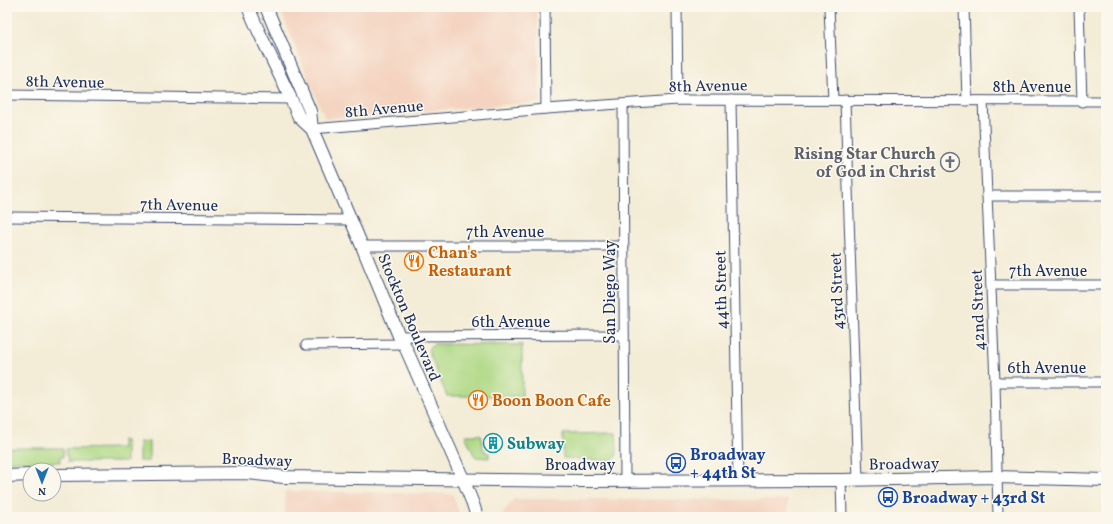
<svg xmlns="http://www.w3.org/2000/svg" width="1113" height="524" viewBox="0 0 1113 524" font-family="Vollkorn,serif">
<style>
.built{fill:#f4d3c0}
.green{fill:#aed884;stroke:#648471}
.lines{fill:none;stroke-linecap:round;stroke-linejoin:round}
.street-casing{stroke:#3b4b70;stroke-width:11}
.secondary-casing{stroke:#3b4b70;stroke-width:14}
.street{stroke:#fff;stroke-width:9}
.secondary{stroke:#fff;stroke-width:12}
.labels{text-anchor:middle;stroke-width:3;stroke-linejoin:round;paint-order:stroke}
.street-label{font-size:16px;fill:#1b2f5e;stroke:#fbf7ec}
.worship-label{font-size:16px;font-weight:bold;fill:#5b616d;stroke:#fbf7ec;text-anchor:end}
.food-label{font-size:16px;font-weight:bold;fill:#c56008;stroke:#fbf7ec;text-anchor:start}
.culture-label{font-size:16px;font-weight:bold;fill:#0d838f;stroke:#fbf7ec;text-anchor:start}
.transit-label{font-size:16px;font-weight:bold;fill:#164399;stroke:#fbf7ec;text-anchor:start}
</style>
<rect width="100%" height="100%" fill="#fbf7ec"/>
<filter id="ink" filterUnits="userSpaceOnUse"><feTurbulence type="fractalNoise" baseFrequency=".025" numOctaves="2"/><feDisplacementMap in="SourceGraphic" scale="8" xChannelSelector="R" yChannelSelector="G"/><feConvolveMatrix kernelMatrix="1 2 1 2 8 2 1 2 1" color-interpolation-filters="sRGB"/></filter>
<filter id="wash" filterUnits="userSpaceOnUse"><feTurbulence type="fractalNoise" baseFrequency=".012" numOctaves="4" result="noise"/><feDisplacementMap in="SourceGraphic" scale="16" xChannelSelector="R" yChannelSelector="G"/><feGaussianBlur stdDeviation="0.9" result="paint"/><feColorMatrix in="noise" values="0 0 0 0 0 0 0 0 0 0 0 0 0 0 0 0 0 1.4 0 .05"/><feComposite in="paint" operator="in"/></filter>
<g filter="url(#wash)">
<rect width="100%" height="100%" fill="#f3ecd6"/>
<g class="built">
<polygon points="279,7 537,7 540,102 325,119"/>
<polygon points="285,491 453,494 460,517 285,517"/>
<polygon points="514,499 788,500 788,517 504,517 503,513"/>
</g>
<g class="green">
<path d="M434,344L522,345V396H447L429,353C428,349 429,346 434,344Z"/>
<polygon points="616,433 617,452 616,457 611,461 563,458 563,434"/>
<polygon points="465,435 480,435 482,437 483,450 485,450 486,453 489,453 489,458 476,457 474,455"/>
<polygon points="122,440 125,441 126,443 126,462 68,462 68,457 66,456 66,449 122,448"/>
<rect x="139" y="442" width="10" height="19"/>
<polygon points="7,448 63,448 63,457 60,457 60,462 19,462 19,461 15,461 14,462 7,462"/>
</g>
</g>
<g filter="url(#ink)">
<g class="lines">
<g class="street-casing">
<g id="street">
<polyline points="545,7 546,109"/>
<polyline points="677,7 678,100"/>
<polyline points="829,7 833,100"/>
<polyline points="964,7 967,101"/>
<polyline points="1079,7 1082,102"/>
<polyline points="7,95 291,99"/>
<polyline points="731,100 738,481"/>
<polyline points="845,100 858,480"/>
<polyline points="983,101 995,382 998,517"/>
<polyline points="623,104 625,480"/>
<polyline points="312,129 546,109 678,100 1106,101"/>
<polyline points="987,196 1106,196"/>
<polyline points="7,217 351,220"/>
<polyline points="362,246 624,246"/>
<polyline points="991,285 1106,285"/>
<polyline points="399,336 624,335"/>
<polyline points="306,345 404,344"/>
<polyline points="995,382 1099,382"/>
<polyline points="841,480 842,517"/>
</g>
</g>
<g class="secondary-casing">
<g id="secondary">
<polyline points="248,7 259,32 291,99 299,117 312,129"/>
<polyline points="266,7 310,111 312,129 362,246 399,336 404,344 463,479 473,504 477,517"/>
<polyline points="54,475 248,473 284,477 578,481 841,480 996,477 1106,480"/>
<polyline points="7,476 30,475"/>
</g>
</g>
<use href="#street" class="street"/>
<use href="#secondary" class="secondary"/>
</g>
</g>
<defs>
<g id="church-ring" transform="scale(1)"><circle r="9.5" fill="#fbf7ec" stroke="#6b7280" stroke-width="1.5"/><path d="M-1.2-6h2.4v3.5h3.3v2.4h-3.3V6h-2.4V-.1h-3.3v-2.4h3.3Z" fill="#6b7280"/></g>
<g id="restaurant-ring" transform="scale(1)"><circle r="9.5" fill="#fbf7ec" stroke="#e8710a" stroke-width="1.5"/><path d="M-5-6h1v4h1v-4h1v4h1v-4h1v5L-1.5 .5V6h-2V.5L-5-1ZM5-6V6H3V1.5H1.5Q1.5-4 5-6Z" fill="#e8710a"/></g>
<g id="building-ring" transform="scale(1)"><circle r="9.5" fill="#fbf7ec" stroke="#0f9aa8" stroke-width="1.5"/><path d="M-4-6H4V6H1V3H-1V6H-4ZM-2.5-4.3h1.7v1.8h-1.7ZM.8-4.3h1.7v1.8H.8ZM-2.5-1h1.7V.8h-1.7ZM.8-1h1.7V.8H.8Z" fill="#0f9aa8"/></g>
<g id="bus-ring" transform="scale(1)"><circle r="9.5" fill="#fbf7ec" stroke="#1a4fb4" stroke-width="1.5"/><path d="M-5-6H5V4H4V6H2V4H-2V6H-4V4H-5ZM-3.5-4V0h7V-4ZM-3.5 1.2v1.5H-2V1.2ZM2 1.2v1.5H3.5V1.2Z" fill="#1a4fb4"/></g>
</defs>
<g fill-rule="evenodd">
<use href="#church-ring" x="950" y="162"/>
<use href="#restaurant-ring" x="414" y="261"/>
<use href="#restaurant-ring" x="478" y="400"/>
<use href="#building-ring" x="493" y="443"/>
<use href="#bus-ring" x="676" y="463"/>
<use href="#bus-ring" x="888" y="497"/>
</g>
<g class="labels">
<g class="street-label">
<text transform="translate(65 81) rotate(1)" y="6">8th Avenue</text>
<text transform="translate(708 85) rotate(-1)" y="6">8th Avenue</text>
<text x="1032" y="92">8th Avenue</text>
<text transform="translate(384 108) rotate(-5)" y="6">8th Avenue</text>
<text transform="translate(179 204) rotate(1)" y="6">7th Avenue</text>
<text x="505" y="237">7th Avenue</text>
<text x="1048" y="276">7th Avenue</text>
<text transform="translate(720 290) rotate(-91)" y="6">44th Street</text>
<text transform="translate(836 291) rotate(-92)" y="6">43rd Street</text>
<text transform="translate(609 292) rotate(-90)" y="6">San Diego Way</text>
<text transform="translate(977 310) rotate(-92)" y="6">42nd Street</text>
<text transform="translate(410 317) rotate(67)" y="6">Stockton Boulevard</text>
<text x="511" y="327">6th Avenue</text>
<text x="1047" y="373">6th Avenue</text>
<text transform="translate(257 459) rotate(2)" y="6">Broadway</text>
<text transform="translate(904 463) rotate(-1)" y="6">Broadway</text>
<text x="580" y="470">Broadway</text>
</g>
<g class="worship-label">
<text x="936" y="159">Rising Star Church<tspan x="936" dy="18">of God in Christ</tspan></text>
</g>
<g class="food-label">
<text x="428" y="258">Chan's<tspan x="428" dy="18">Restaurant</tspan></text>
<text x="492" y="406">Boon Boon Cafe</text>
</g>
<g class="culture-label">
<text x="507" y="449">Subway</text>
</g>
<g class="transit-label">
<text x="690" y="460">Broadway<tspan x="690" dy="18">+ 44th St</tspan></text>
<text x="902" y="503">Broadway + 43rd St</text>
</g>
</g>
<rect width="1113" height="524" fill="none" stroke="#fbf7ec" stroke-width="24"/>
<g transform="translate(42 482) rotate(180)"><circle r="19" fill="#fbf7ec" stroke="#a1a7b3"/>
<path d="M0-3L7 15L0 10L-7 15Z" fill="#1f6fb2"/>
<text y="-6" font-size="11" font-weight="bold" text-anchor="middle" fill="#1b2f5e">N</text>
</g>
</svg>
